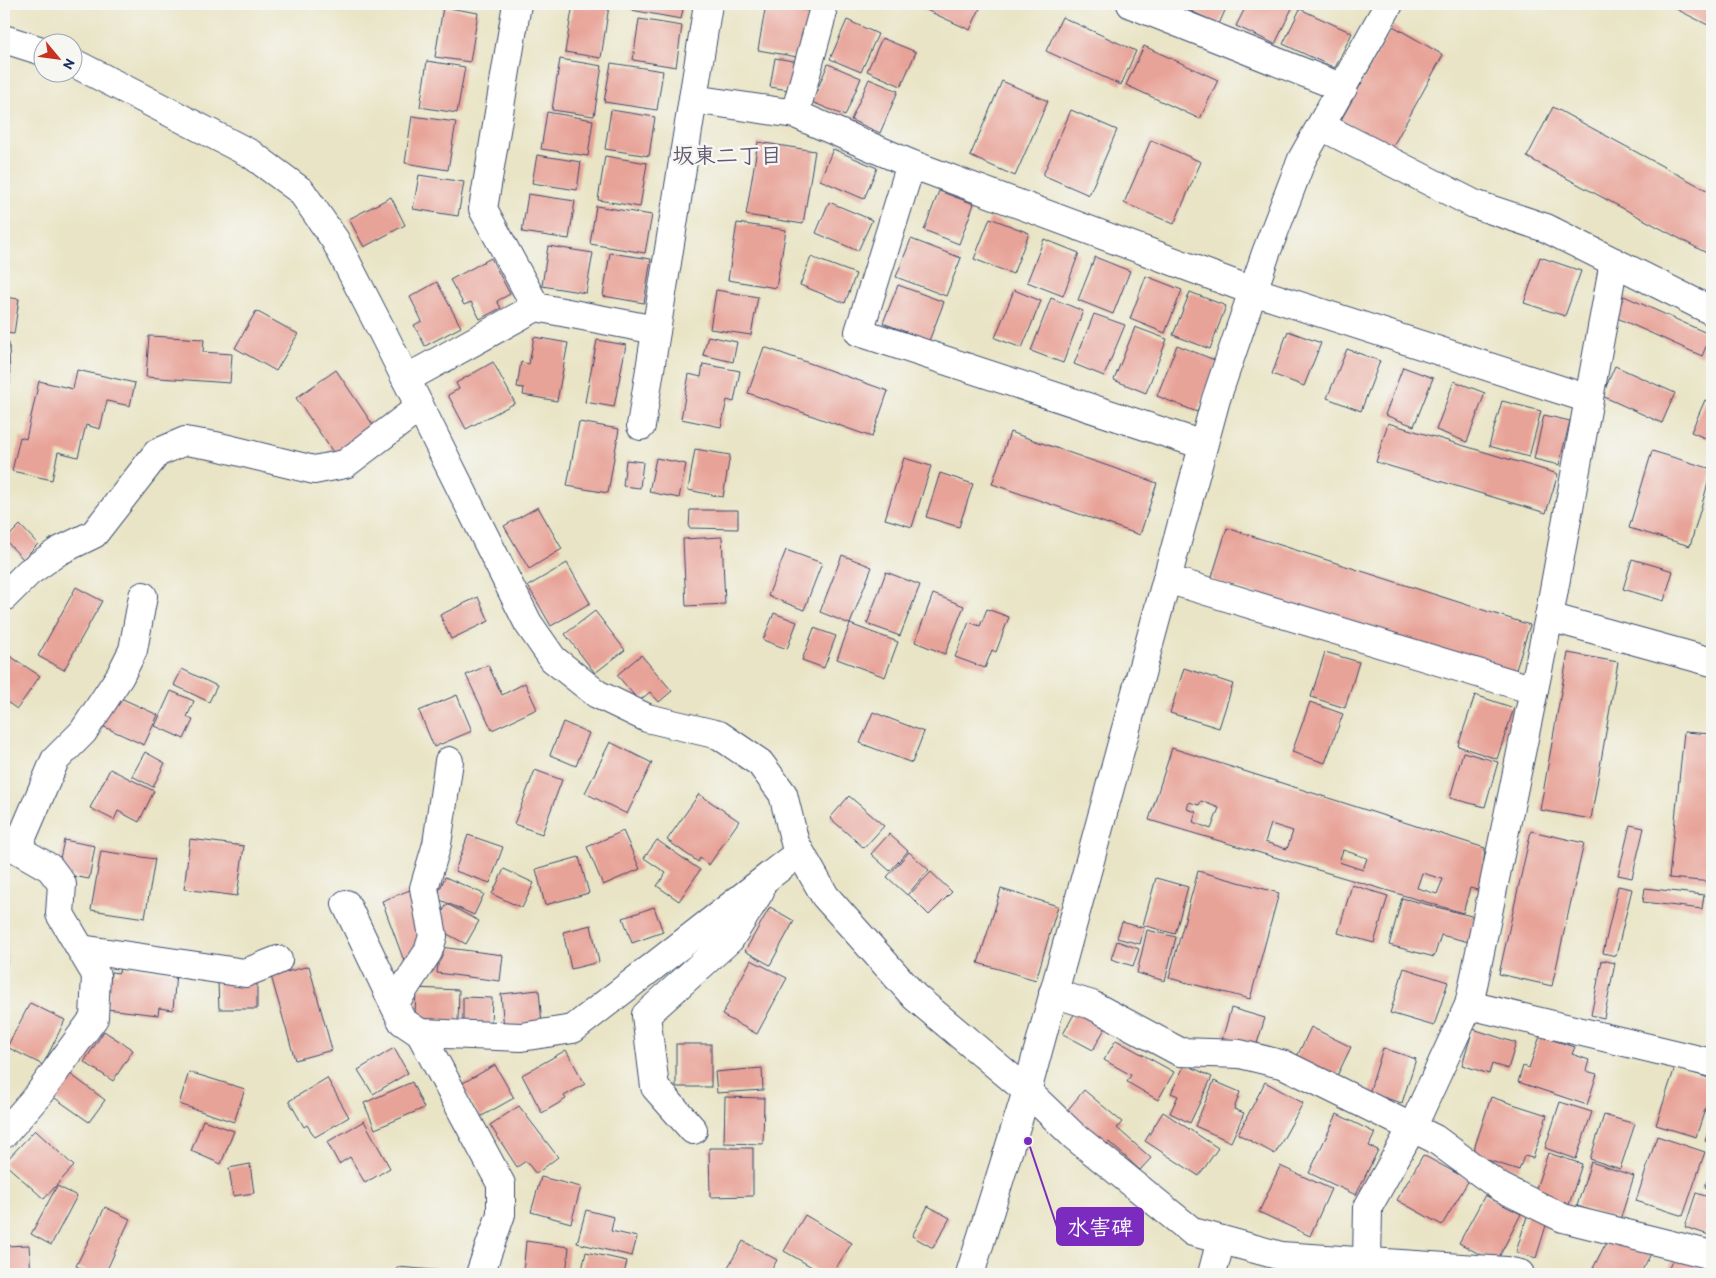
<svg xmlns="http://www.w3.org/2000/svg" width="1716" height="1278" viewBox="0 0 1716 1278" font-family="Itim,'Klee One',sans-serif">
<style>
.building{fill:#e8a398;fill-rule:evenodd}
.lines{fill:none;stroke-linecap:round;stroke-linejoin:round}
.street-casing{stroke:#3a4a6d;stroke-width:30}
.street{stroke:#fff;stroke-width:28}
.labels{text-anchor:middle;stroke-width:5;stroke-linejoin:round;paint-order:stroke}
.neighbourhood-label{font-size:22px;font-weight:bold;fill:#635872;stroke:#f6f6f2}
.leader{fill:none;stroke:#7b2cbf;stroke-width:2}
.callout-dot{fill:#7b2cbf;stroke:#f6f6f2;stroke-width:2}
.callout{fill:#7b2cbf;stroke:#7b2cbf;stroke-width:2}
.callout-label{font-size:22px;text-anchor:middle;font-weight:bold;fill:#fff}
</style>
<rect width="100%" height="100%" fill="#f6f6f2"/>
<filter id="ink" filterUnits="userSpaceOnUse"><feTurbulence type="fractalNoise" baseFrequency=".02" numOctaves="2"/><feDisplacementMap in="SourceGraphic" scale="10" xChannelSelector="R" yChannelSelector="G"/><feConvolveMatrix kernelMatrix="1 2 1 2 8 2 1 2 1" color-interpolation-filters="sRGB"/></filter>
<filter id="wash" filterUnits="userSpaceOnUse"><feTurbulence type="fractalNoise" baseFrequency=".0096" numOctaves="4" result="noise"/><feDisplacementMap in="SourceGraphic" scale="20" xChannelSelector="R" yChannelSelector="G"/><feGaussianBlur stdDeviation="1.12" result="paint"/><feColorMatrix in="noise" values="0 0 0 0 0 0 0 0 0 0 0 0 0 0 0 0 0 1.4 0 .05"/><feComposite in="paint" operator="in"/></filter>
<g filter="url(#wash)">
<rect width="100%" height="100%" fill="#e9e4c5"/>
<g id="blocks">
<g class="building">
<polygon points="573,4 593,4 609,6 601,58 565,52"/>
<polygon points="632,4 684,4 681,19 631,10"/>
<polygon points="766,4 810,11 803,58 758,50"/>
<polygon points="913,4 982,4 970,30"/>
<polygon points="1181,4 1228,4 1219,24 1180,6"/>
<polygon points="1247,4 1294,4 1275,44 1236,26"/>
<polygon points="1666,4 1712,4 1712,27"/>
<polygon points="443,7 478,13 470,62 435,57"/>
<polygon points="1300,9 1352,33 1335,68 1283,44"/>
<polygon points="1062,17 1136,51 1121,85 1046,51"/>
<polygon points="639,19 682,26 676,67 633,60"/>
<polygon points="847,20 878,34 861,72 830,59"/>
<polygon points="1393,26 1443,55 1392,148 1341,120"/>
<polygon points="882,38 916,52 901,86 867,71"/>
<polygon points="1144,46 1218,80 1200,119 1126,85"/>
<polygon points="775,58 800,62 795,91 770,87"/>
<polygon points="560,59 602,66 594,116 552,110"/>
<polygon points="427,61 465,67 457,113 420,107"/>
<polygon points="611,63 663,71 657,110 604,102"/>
<polygon points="828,64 861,78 845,116 812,102"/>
<polygon points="869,79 898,91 880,133 851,120"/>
<polygon points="1002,81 1048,101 1015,176 970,156"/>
<polygon points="1553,107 1712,193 1712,256 1527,157"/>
<polygon points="611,110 655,117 649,156 605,149"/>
<polygon points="1071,110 1117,130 1089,195 1043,175"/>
<polygon points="547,112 593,120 588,156 541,149"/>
<polygon points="412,116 456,122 448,170 405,163"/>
<polygon points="1151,140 1201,162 1174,224 1124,203"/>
<polygon points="758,142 815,151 803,224 746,215"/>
<polygon points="833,149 877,168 864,199 820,180"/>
<polygon points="537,155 581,162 577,190 532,183"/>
<polygon points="605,156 647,163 640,207 598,200"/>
<polygon points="419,175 464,182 458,216 413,209"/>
<polygon points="939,191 974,204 959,244 924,230"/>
<polygon points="528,194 575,201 569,239 522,232"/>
<polygon points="391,197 405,225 364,247 349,219"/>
<polygon points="829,202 872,220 858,251 816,233"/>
<polygon points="596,206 652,215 645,253 590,244"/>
<polygon points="990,218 1029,233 1013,274 974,259"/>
<polygon points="737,223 786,230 776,288 728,280"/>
<polygon points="911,239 961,258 946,296 896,277"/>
<polygon points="1044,239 1079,253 1063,296 1027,282"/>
<polygon points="548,246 593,253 586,293 542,286"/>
<polygon points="610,253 651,259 644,303 603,296"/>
<polygon points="811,257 856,274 845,303 800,285"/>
<polygon points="1095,257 1130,271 1113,314 1078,300"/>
<polygon points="1540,257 1581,271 1565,316 1524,303"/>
<polygon points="491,258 510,294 497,301 501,308 480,319 471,302 464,305 450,280"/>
<polygon points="1146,276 1182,290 1165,333 1130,319"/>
<polygon points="437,282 461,327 425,346 414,325 422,321 410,297"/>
<polygon points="898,285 944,302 929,341 883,323"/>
<polygon points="716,290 758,297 751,335 710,329"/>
<polygon points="1014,290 1041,301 1022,348 995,338"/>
<polygon points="1190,292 1226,306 1210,349 1173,335"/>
<polygon points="1624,296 1711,335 1702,356 1615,317"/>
<polygon points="4,297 19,299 14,334 4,333"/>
<polygon points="1051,298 1083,311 1063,363 1031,351"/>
<polygon points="256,311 298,334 276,371 235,348"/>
<polygon points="1094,314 1125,325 1104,376 1074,364"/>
<polygon points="1135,327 1167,339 1146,393 1114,380"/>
<polygon points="1288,331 1321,343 1304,386 1272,374"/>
<polygon points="149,336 204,339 203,352 232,354 230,383 146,377"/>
<polygon points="708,336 737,342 733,362 703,355"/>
<polygon points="534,337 568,343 557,401 523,395 524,388 517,387 521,362 529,364"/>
<polygon points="597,340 626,345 614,407 585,402"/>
<polygon points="4,342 9,342 10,384 4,384"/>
<polygon points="1177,345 1217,361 1197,412 1157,396"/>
<polygon points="764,347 888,391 872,437 748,393"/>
<polygon points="1347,349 1380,361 1361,411 1327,398"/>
<polygon points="493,362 515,403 466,429 448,395 459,389 456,383"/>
<polygon points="703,364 740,371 734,402 727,400 721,427 681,419 689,374 701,377"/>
<polygon points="1615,366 1675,393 1662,423 1602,396"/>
<polygon points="1403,367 1433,378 1414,426 1385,415"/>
<polygon points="77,370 135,383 130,406 107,401 100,429 86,425 78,457 58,452 52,480 12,471 20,437 26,439 39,381 73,389"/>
<polygon points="336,370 375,428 335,455 296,398"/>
<polygon points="1454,381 1485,393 1467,442 1436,430"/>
<polygon points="1705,400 1712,403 1712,441 1691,432"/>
<polygon points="1502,401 1541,411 1529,457 1489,446"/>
<polygon points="1544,415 1570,421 1559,465 1534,459"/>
<polygon points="579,422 619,429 608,493 567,486"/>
<polygon points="1388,423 1558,474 1546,513 1376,462"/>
<polygon points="1010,432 1157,483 1140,535 992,484"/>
<polygon points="695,449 730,455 723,497 688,490"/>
<polygon points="1652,451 1712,469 1690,546 1629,528"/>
<polygon points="656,458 686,464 679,498 649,492"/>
<polygon points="904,458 931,466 912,527 885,519"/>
<polygon points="626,460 643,462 640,488 623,486"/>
<polygon points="940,473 973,484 959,527 926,517"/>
<polygon points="538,507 562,549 529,569 504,526"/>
<polygon points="690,510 738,510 738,529 689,528"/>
<polygon points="20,525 38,544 23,559 5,540"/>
<polygon points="1227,528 1530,625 1514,676 1211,580"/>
<polygon points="722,537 725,604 686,606 683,539"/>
<polygon points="786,550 822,563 804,610 768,596"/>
<polygon points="842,555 872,567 850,624 820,612"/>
<polygon points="1632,559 1673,571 1664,601 1623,589"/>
<polygon points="567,563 590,603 551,626 528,586"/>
<polygon points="886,572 920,585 900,636 867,624"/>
<polygon points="76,587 102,601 64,670 38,656"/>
<polygon points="933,594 964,606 945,654 915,642"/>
<polygon points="478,597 489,621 451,639 440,615"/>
<polygon points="1712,599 1712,617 1707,616"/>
<polygon points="987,609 1009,617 996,652 992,650 985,668 955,657 969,622 980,626"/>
<polygon points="595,611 625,650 595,673 565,634"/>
<polygon points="774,613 797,622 787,649 763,640"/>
<polygon points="850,624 898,642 885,677 837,659"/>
<polygon points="814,628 836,636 824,668 802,660"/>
<polygon points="4,652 40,676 17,709 4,700"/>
<polygon points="1325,652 1359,662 1345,708 1311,697"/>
<polygon points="1568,653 1618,662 1591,819 1540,810"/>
<polygon points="641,655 672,691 659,702 650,692 639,701 617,675"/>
<polygon points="488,665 502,695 525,683 537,709 492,730 466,675"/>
<polygon points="1184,668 1233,684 1219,728 1170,713"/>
<polygon points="182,669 217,686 209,702 174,685"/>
<polygon points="171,691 194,701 187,717 193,720 184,739 155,726"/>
<polygon points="114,695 158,715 144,745 100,725"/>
<polygon points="457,695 472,731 434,747 419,711"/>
<polygon points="1475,695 1514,708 1497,759 1458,746"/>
<polygon points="1310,702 1343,714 1325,763 1292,752"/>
<polygon points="873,712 924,732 912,763 860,743"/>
<polygon points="563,722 589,733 576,766 550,755"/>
<polygon points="1684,732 1712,734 1712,882 1669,878"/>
<polygon points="610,742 652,763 627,814 585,793"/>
<path d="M1172,748L1485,848L1481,891L1470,888L1463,913L1149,820ZM1201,801L1219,808L1211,829L1193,822L1196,812L1187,809L1189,802L1199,805ZM1271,824L1293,831L1287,849L1265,842ZM1343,850L1367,858L1363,870L1339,862ZM1422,873L1443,879L1437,894L1417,888Z"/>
<polygon points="145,752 165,763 153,787 132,776"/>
<polygon points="1463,752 1498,762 1485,807 1450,798"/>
<polygon points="110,769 154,791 139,822 118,811 114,820 90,808"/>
<polygon points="535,770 562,780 542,834 514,824"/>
<polygon points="699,794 739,821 709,865 700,858 698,862 667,840"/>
<polygon points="849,796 884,826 864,848 830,818"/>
<polygon points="4,822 19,830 4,858"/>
<polygon points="1630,825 1644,828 1632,878 1618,875"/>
<polygon points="623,831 640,869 603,885 587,847"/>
<polygon points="1531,831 1584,843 1552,986 1499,974"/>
<polygon points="889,834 908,851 890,871 871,854"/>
<polygon points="468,835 503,847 490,883 455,871"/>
<polygon points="190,839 244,846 237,896 184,889"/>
<polygon points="64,840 95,846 89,879 57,873"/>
<polygon points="657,840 700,870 679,901 657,886 666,873 644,858"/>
<polygon points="101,851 155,859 145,918 91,910"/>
<polygon points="909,852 929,870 907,895 887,877"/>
<polygon points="579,857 589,893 545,905 536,869"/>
<polygon points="504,869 534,883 522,908 492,894"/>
<polygon points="1198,871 1279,893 1250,999 1169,978"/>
<polygon points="931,872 952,892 929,915 909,895"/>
<polygon points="445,877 484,894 474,915 436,898"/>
<polygon points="1156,878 1188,887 1175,934 1143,925"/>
<polygon points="1352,885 1388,896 1374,943 1338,933"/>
<polygon points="1618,886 1632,889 1616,956 1603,953"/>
<polygon points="1645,888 1704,895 1702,909 1643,902"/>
<polygon points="1001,889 1058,906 1036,980 978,963"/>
<polygon points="410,890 426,937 421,955 404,961 382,901"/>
<polygon points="1402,898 1475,917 1469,942 1441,935 1434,957 1389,945"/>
<polygon points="447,904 479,921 466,944 434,927"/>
<polygon points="654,907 663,932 632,943 623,918"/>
<polygon points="770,907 794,921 770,965 745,951"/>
<polygon points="1122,922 1144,928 1140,944 1117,938"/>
<polygon points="591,925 599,962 571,969 563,932"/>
<polygon points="1147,930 1176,937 1165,981 1137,973"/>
<rect x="4" y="941" width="3" height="22"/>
<polygon points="1117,941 1139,949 1133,966 1111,959"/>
<polygon points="440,947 503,955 500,981 437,973"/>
<polygon points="751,960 787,978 757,1034 722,1015"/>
<polygon points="1602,960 1615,963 1604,1018 1591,1015"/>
<polygon points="309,966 332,1050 295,1060 271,976"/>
<polygon points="120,967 176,972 173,1010 159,1008 158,1015 107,1009 111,972 119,973"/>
<polygon points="1404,968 1448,982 1434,1026 1390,1013"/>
<polygon points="218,982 257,982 257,1009 219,1009"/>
<polygon points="416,988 459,990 458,1021 415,1018"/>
<polygon points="539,990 542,1024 504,1029 501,994"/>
<polygon points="463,997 492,998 491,1025 463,1025"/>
<polygon points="30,1003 65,1020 43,1065 7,1047"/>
<polygon points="1078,1007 1108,1023 1093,1050 1063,1034"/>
<polygon points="1231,1008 1265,1018 1255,1050 1222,1040"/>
<polygon points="1311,1027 1351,1047 1334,1082 1294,1063"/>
<polygon points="1473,1029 1516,1043 1508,1069 1492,1064 1489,1074 1462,1065"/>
<polygon points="104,1031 133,1050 113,1081 84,1062"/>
<polygon points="1540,1036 1575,1047 1572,1054 1589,1060 1586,1071 1597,1074 1587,1105 1518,1082 1523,1066 1529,1068"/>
<polygon points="1116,1040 1174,1072 1158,1100 1127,1082 1131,1075 1104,1060"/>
<rect x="676" y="1044" width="35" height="43"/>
<polygon points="394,1048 408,1073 373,1094 358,1070"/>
<polygon points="1383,1048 1416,1059 1402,1103 1369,1093"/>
<polygon points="566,1050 585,1084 564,1096 566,1099 542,1113 522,1075"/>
<polygon points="1185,1064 1212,1077 1190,1123 1170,1113 1178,1096 1171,1093"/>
<polygon points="495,1065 514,1098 480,1117 461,1084"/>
<polygon points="1675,1067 1712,1079 1712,1088 1696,1137 1656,1125"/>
<polygon points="762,1068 763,1090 717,1093 715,1072"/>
<polygon points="189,1072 245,1089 234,1122 179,1104"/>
<polygon points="69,1073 105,1100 89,1122 52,1096"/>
<polygon points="327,1078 349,1117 315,1137 307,1125 304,1127 289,1101"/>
<polygon points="1214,1081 1240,1092 1234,1109 1244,1113 1231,1142 1195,1126"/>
<polygon points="412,1082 424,1108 375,1129 364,1103"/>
<polygon points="1265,1082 1303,1103 1275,1154 1238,1134"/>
<polygon points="1084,1090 1122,1122 1117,1128 1151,1158 1140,1170 1109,1142 1104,1147 1066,1112"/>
<polygon points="725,1097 764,1098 763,1144 724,1143"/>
<polygon points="1491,1097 1547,1115 1533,1158 1524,1156 1519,1170 1472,1155"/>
<polygon points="1560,1102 1592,1112 1576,1159 1545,1148"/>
<polygon points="519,1106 558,1157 536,1174 526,1161 517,1167 490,1125"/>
<polygon points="1163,1112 1218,1148 1199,1176 1145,1141"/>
<polygon points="1337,1114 1375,1133 1369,1146 1378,1150 1356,1195 1309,1173"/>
<polygon points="1604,1115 1635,1124 1620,1169 1590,1159"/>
<polygon points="203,1120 234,1131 221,1164 191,1151"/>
<polygon points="1712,1120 1712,1143 1705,1141"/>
<polygon points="364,1121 390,1168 365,1183 350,1157 339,1164 327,1142"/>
<polygon points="35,1130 74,1166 44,1199 4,1163"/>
<polygon points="1657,1136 1705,1152 1683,1216 1636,1201"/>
<polygon points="709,1148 753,1148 753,1196 710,1197"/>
<polygon points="1548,1153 1582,1164 1567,1211 1532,1200"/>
<polygon points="1423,1155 1469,1180 1442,1225 1397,1200"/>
<polygon points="1591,1162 1634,1176 1620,1220 1577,1206"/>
<polygon points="250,1164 254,1193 233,1196 229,1168"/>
<polygon points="1712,1165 1712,1189 1705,1187"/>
<polygon points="1280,1166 1331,1189 1310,1236 1259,1212"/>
<polygon points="541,1177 581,1187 571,1223 531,1212"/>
<polygon points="57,1186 77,1196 51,1245 31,1234"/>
<polygon points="1696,1193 1712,1198 1712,1236 1685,1227"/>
<polygon points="1485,1195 1521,1214 1496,1263 1459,1243"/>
<polygon points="928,1206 950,1218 933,1248 912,1236"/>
<polygon points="105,1207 130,1219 105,1274 93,1274 76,1266"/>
<polygon points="586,1210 614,1217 611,1231 637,1237 632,1256 577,1243"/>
<polygon points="1528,1213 1548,1219 1536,1258 1516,1252"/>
<polygon points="805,1215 852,1243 832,1274 824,1274 784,1251"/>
<polygon points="1609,1237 1652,1252 1640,1274 1590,1274"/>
<polygon points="526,1241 569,1247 566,1274 523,1274"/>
<polygon points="743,1241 777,1260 769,1274 724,1274"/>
<polygon points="29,1245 31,1274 4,1274 4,1246"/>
<polygon points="1678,1249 1712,1266 1708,1274 1666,1274"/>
<polygon points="586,1252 627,1261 624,1274 581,1274"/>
<polygon points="397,1267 446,1271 446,1274 396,1274"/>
</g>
</g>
</g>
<g filter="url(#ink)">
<use href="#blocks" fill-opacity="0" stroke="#3a4a6d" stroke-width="1"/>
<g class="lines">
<g class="street-casing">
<g id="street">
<polyline points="517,4 483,209 536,307"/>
<polyline points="1131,4 1343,88"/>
<polyline points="4,39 42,51"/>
<polyline points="72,62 251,154 301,191 335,240 385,337 528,623 553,659 597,694 647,718 719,735 760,763 783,794 795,843 825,896 915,997 1027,1091 1074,1136 1193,1232 1281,1256 1506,1271 1520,1274"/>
<polyline points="693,99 795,114 911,164 1253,291 1589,399"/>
<polyline points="795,114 822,15"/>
<polyline points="1321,126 1474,204 1546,228 1712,311"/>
<polyline points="911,164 859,332 1203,445"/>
<polyline points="406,379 536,307 656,330"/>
<polyline points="641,426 708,4"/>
<polyline points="1167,579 1534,690"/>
<polyline points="4,597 29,572 59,551 94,534 157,453 185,441 216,446 314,470 345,464 420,407"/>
<polyline points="1549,617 1712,662"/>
<polyline points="346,904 402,1021 420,1033 521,1037 573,1029 800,852"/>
<polyline points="81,949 245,973 278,960"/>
<polyline points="1053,993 1092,1005 1180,1052 1240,1054 1285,1065 1435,1139 1500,1187 1563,1218 1712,1255"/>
<polyline points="394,1004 428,952 433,936 424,888 437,844 449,761"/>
<polyline points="1469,1005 1712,1063"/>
<polyline points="420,1033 501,1184 501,1214 480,1274"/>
<polyline points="693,1130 655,1087 646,1015 730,939 760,891"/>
<polyline points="4,1134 38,1095 94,1018 96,975 60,914 62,884 50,868 17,849 55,760 83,732 120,676 133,650 143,596"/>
<polyline points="1367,1262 1368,1207 1412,1128 1469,1005 1549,617 1614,262"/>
<polyline points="970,1274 1027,1091 1216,399 1266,253 1302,159 1389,4"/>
<polyline points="1212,1274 1221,1240"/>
</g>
</g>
<use href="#street" class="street"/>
</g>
</g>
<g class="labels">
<g class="neighbourhood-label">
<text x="727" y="163">坂東二丁目</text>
</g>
</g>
<path class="leader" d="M1028 1141L1057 1227"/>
<circle class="callout-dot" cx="1028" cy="1141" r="5"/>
<rect class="callout" x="1057" y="1208" width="86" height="37" rx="5"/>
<g class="callout-label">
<text x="1100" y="1235">水害碑</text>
</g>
<rect width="1716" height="1278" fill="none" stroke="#f6f6f2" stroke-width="20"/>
<g transform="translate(58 58) rotate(119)"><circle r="24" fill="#f6f6f2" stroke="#9ea6b7"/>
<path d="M0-4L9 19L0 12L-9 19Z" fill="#c8321e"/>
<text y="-8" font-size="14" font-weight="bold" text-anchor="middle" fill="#1b2f5e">N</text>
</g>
</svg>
